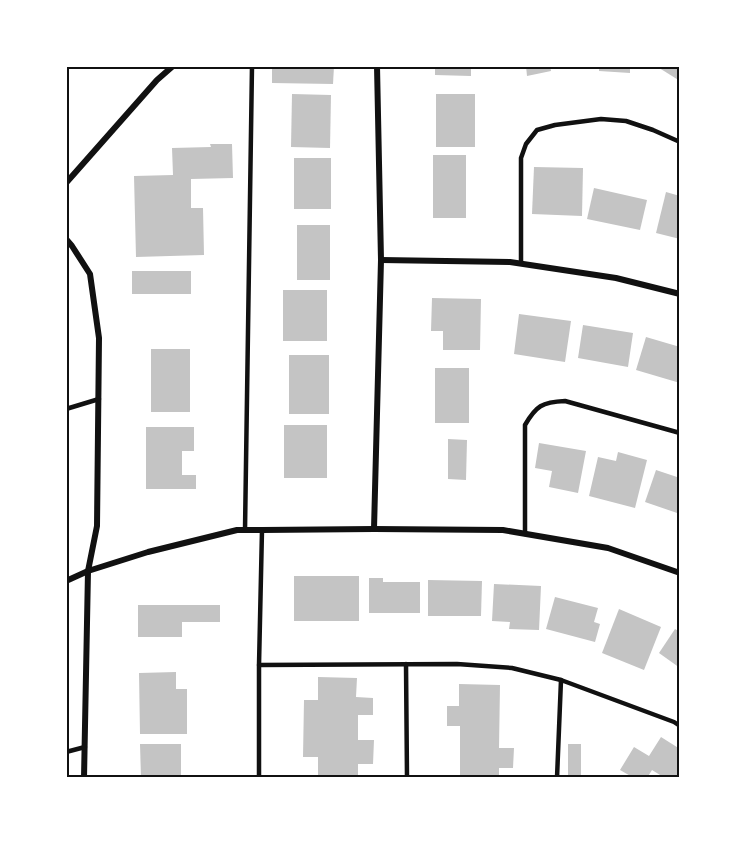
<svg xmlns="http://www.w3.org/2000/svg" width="746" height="844" viewBox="0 0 746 844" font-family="Overpass,sans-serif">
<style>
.building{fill:#c4c4c4}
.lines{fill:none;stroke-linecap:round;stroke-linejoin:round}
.service{stroke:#111;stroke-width:4.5}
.minor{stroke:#111;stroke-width:6}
.neatline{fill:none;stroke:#111;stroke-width:2}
</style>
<rect width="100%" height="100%" fill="#fff"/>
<g class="building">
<polygon points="272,66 334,66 333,84 272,83"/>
<polygon points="435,66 471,66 471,76 435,75"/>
<polygon points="526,66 550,66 551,71 527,76"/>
<polygon points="599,66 630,66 630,73 599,71"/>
<polygon points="656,66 680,66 680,81"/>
<polygon points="292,94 331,95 330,148 291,147"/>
<rect x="436" y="94" width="39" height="53"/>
<polygon points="210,144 232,144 233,178 191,179 191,208 203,208 204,255 136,257 134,176 173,175 172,148 211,147"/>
<rect x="433" y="155" width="33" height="63"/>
<rect x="294" y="158" width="37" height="51"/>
<polygon points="534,167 583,168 582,216 532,214"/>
<polygon points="594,188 647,200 640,230 587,219"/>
<polygon points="666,192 680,196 680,239 656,233"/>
<rect x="297" y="225" width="33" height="55"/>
<rect x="132" y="271" width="59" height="23"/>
<rect x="283" y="290" width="44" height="51"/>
<polygon points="432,298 481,299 480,350 443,350 443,331 431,331"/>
<polygon points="519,314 571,321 565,362 514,354"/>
<polygon points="583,325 633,333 628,367 578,358"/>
<polygon points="646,337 680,347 680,383 636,370"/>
<rect x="151" y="349" width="39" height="63"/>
<rect x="289" y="355" width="40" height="59"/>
<rect x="435" y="368" width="34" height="55"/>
<rect x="284" y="425" width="43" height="53"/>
<polygon points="146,427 194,427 194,451 182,451 182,475 196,475 196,489 146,489"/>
<polygon points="448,439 467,440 466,480 448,479"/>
<polygon points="539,443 586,451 578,493 549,487 552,471 535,468"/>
<polygon points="618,452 647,460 635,508 589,496 598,457 616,461"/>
<polygon points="656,470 680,478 680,514 645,502"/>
<rect x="294" y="576" width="65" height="45"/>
<polygon points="369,578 383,578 383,582 420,582 420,613 369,613"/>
<polygon points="428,580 482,581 481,616 428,616"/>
<polygon points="494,584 541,586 539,630 509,629 510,622 492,621"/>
<polygon points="555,597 598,608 594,622 600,624 595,642 546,629"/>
<polygon points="138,605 220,605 220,622 182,622 182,637 138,637"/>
<polygon points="619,609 661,627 644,670 602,653"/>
<polygon points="675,629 680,632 680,668 659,653"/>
<polygon points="176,672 176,689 187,689 187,734 140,734 139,673"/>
<polygon points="318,677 357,678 356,697 373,698 373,715 358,715 358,740 374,740 373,764 358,764 358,778 318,778 318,757 303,757 304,700 318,700"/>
<polygon points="459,684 500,685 499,748 514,748 513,768 499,768 499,778 460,778 460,726 447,726 447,706 459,706"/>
<polygon points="661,737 680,749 680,778 665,778 652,770 647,778 634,778 620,770 634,747 649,756"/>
<polygon points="140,744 181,744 181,778 141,778"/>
<rect x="568" y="744" width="13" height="34"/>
</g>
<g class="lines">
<g class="service">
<polyline points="521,263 521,158 526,144 537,130 555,125 601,119 626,121 653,130 680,142"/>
<polyline points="66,409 99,399"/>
<polyline points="245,530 252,66"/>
<path d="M525,534V425C536,406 542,402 565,401L680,433"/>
<polyline points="406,664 407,778"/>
<polyline points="259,665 457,664 512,668 561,680"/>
<polyline points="66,752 85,747"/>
<polyline points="259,778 259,665 262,530"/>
<polyline points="557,778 561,680 674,722 680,726"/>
</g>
<g class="minor">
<polyline points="66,183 157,80 173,66"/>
<polyline points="66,239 72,246 90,274 99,338 97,526 88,571 84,778"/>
<polyline points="381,260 510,262 616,278 680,294"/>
<polyline points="374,529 381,260 377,66"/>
<polyline points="66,581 88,571 148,552 237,530 262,530 374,529 503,530 608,548 680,573"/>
</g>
</g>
<rect width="746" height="844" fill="none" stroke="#ffffff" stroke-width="135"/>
<rect x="68" y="68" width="610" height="708" class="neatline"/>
</svg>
